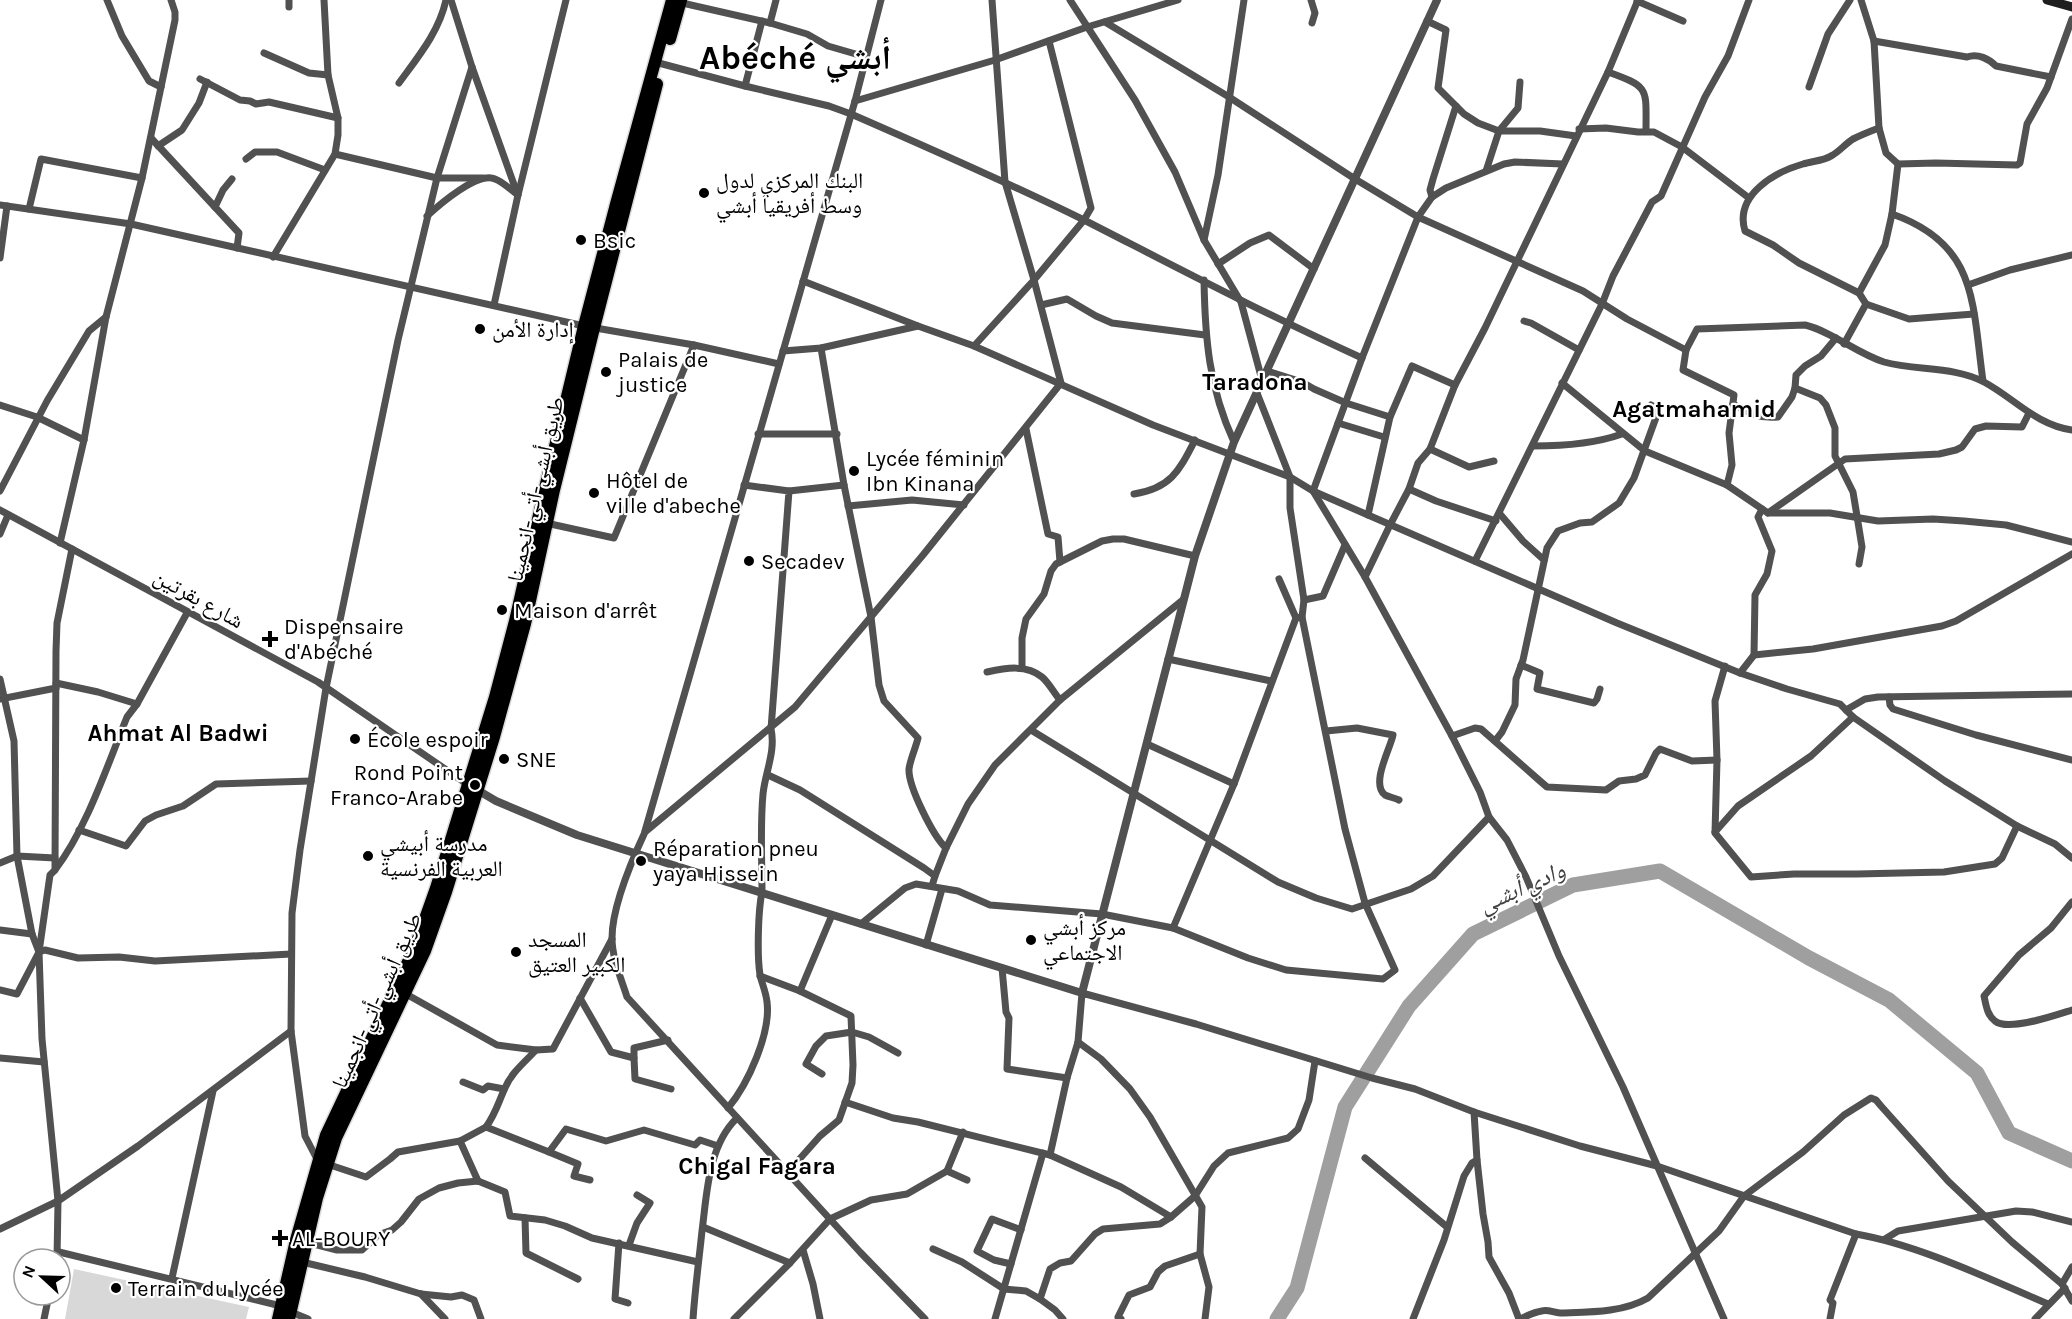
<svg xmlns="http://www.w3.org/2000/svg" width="2072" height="1319" viewBox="0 0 2072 1319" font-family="Karla,'Noto Naskh Arabic',sans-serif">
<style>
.green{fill:#d8d8d8}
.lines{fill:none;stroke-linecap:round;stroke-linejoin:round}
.river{stroke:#9f9f9f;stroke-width:15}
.trunk-casing{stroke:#dbdbdb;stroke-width:15}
.minor{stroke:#515151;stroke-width:7}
.tertiary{stroke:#515151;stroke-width:8}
.secondary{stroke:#1e1e1e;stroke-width:9}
.trunk{stroke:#000;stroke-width:12}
.poi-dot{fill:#000;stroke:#fff;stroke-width:2}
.labels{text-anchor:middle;stroke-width:4.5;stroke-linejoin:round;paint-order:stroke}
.poi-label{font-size:22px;fill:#000;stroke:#fff;text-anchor:start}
.street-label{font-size:22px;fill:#000;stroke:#fff}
.neighbourhood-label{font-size:24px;font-weight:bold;fill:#000;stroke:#fff}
.water-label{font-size:24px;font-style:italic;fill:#404040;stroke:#fff}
.town-label{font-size:34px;font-weight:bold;fill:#000;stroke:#fff}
</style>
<rect width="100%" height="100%" fill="#fff"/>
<polygon class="green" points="74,1269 249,1307 246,1319 65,1319"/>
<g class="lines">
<polyline class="river" points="1277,1319 1297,1288 1345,1107 1409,1006 1473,934 1573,885 1660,871 1809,958 1889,1000 1977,1073 2009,1133 2072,1161"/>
<g class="trunk-casing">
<g id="trunk">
<polyline points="670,39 681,0"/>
<polyline points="278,1319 296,1240 326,1135 415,947 436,888 495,697 515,621 545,488 584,326 616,204 672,0"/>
<polyline points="289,1319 317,1198 336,1138 425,951 446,892 494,737 525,624 554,490 594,328 657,84"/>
</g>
</g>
<g class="minor">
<polyline points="107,0 122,36 149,81 161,87"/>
<polyline points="451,0 472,67 517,193"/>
<polyline points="1070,0 1135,100 1175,172 1204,240 1241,302 1262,380"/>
<polyline points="1311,0 1315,13 1312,23"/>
<polyline points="1861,0 1874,41 1879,128 1886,153 1898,164 1936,163 2017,165 2020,163 2027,124 2047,88 2072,19"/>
<polyline points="1637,1 1683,21"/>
<polyline points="678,2 770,23 807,34 828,46 866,57"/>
<polyline points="289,7 289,0"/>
<polyline points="1427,21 1446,30 1438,88 1464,114 1478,123 1499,131 1540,131 1576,136"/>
<polyline points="1105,22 1229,97 1355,179 1418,217 1583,291 1627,319 1686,350"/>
<polyline points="770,23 776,0"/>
<path d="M1874,41L1967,57C1978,53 1989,59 1996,66L2051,77"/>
<polyline points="264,53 309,73 328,75"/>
<path d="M655,62L745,86L829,106L851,114C929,148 1007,182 1084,220C1176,267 1267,315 1362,358"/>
<polyline points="472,67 437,178 398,340 326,688 300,850 292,913 291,1031 305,1136 318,1161 366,1177 390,1159 398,1152 460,1141 486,1127 549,1152 566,1129 606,1141 644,1130 695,1145 700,1140 718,1146"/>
<path d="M1608,72C1650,87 1646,88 1646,131"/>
<polyline points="200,79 240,100 250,101 256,104 269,102 338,118"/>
<path d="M399,83C418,57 439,32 446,0"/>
<polyline points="745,86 762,21"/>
<polyline points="1809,87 1828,34 1850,0"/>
<polyline points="855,101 995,60 1087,27 1178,0"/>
<path d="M1879,128C1871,131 1861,135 1853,139C1845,144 1839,152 1831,156C1823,161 1812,161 1803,164C1775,172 1734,195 1745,231L1773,245L1799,263L1859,293L1866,304L1909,319L1974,314"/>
<polyline points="1579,129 1606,128 1638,132 1654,132 1682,147 1749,198"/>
<polyline points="151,138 239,233 237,248"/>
<polyline points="158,146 182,130 199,103 207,82"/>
<polyline points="335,154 437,178 483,178"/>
<polyline points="246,159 255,152 277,152 325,170"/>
<polyline points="1563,164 1515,162 1504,164 1446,188 1432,197 1418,217 1362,358 1313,491 1365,577 1452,736 1480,792 1489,817 1507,840 1526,877 1559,956 1623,1087 1724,1319"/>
<polyline points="1486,171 1499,131 1518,108 1520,82"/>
<polyline points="1432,197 1430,190 1433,179 1456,106"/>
<polyline points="0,205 131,224 584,326 694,345 779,364"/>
<polyline points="215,207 223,190 232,179"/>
<polyline points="29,209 41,159 142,178"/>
<path d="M1892,214C1978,244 1972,303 1983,381"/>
<path d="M427,216C439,205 478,171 495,179C503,182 511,190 518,195"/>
<polyline points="1204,240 1218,175 1244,0"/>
<polyline points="273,257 335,154 338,135 338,118 328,75 324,0"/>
<polyline points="0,258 7,206"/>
<polyline points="1218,264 1250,243 1269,235 1314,269"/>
<path d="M1204,280C1205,339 1209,388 1234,442"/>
<polyline points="803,281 918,326 974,346 1153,425 1290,477 1313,491 1368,515 1617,623 1740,673 1787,689 1840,704 1853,717 1945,781 2017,826 2055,844 2072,858"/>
<polyline points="1968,285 2010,270 2072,255"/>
<polyline points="1859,293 1885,245 1892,214 1898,164"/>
<polyline points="494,305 518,195 566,0"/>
<polyline points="1041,305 1067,299 1096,316 1112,323 1205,335"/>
<polyline points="1524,321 1531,323 1579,350"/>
<polyline points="1844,344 1866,304"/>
<polyline points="974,346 1034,280 1084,220 1091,208 1049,41"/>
<path d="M821,348L844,485L871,617L879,685L884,701L918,738C916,747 910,760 909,769C908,786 933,836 946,848"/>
<polyline points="783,351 821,348 918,326"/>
<polyline points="1267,371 1302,382 1314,389 1346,403 1390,417"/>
<polyline points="1562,383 1645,451 1727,485 1768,513 1830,513 1878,521 1933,519 1964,521 2006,525 2072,542"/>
<polyline points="1795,388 1820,398 1826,405 1835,428 1835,456 1853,492 1857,516 1862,547 1859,564"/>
<path d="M1733,404C1748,413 1760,419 1778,417L1792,397L1795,388L1796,375L1805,366L1821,356L1836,338"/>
<polyline points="0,405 37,417 84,440"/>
<polyline points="1338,423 1384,437"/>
<polyline points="1026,429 1048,534 1058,537 1060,562"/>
<polyline points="758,434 837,434"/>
<path d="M1533,446C1563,446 1594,444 1622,434"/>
<polyline points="1430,449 1469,467 1494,461"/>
<path d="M1727,485L1732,465L1729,433L1734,395L1683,370L1686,350L1697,329L1805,325C1833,332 1856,353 1884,362C1916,371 1954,366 1984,382C2014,398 2036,425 2072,430"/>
<polyline points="1409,489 1436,501 1496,521"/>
<polyline points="0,491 47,401 89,331 106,317"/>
<polyline points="789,491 844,485"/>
<path d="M1134,494C1171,488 1179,471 1195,440"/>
<polyline points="848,506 912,500 964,505"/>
<polyline points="0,510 318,682 467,784"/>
<polyline points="1768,513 1845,459 1939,454 1956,450 1962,447 1975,429 1986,426 2022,427 2029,413"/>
<polyline points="1500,514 1523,541 1544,560"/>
<polyline points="1368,515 1390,417 1412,366 1455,385"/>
<polyline points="546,523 614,538 694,345"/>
<polyline points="0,534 8,515"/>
<polyline points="60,543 84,440 106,317 142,178 175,20 175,12 171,0"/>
<polyline points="1475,561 1602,304 1613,276 1652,202 1661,196 1705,97 1728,56 1749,0"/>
<polyline points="1365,577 1390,525 1409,489 1418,463 1430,449 1455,385 1485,328 1608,72 1638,0"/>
<polyline points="1279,579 1296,618"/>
<polyline points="1304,600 1323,596 1345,545"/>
<polyline points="1754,655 1813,649 1942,626 1956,621 2072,554"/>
<polyline points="1168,659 1271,681"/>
<polyline points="1521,665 1540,673 1537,689 1594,703 1597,699 1600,689"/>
<polyline points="1725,666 1715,701 1717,760 1715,833 1751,877 1794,874 1857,874 1944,872 1995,864 2002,858 2017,826"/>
<polyline points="1022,668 1022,638 1026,619 1044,594 1051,571 1056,564 1102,541 1113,539 1124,539 1195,556"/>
<path d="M987,672C1005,668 1027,664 1042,677C1049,683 1054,693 1060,700"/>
<polyline points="1740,673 1754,655 1755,595 1767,574 1772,551 1758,517 1762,509"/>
<polyline points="0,679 14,741 17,856 32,934 39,952 17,994 0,990"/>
<polyline points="56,683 98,692 137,704"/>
<polyline points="1889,697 1890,705 1893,709 1976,735 2072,760"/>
<polyline points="0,699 56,688"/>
<polyline points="1846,710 1865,699 1878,697 2072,694"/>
<polyline points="1031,730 1278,882 1316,898 1352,909 1411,889 1433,876 1489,817"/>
<path d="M1326,731L1357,728L1393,735C1391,747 1370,784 1385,795C1389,797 1395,798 1399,800"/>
<polyline points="1452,736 1475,728 1481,729 1540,781 1547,787 1606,790 1619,781 1636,779 1645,775 1656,753 1660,749 1692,761 1717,760"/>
<polyline points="1495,741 1502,732 1515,705 1516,679 1523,660 1547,548 1558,531 1580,523 1592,522 1619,503 1634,478 1658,412 1656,408 1651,405"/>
<polyline points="1147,744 1234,784"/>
<polyline points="768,775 800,790 924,868 935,876 932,886"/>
<polyline points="79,830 126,846 145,821 156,815 183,806 216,784 311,781"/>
<polyline points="645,831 855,101 881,0"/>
<polyline points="1715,832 1738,806 1811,756 1853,717"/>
<polyline points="0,863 17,856 55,858"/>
<path d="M55,870C87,828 107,766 127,717L137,704L187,613"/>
<polyline points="935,876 946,848 968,804 995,765 1060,700 1184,599"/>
<path d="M2072,902L2051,928L2019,955L1984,996C1986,1005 1987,1015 1995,1021C2008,1032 2056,1015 2072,1010"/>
<polyline points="861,924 905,888 916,884 958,891 990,905 1102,914 1173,928 1248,958 1286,970 1383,979 1395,970 1365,903 1345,829 1302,617 1304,600 1290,508 1290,477 1257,393"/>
<polyline points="1173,928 1234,784 1296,618 1302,617"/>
<polyline points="0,930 32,934"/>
<polyline points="926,945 942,889"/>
<polyline points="39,952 45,950 78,958 119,957 155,961 291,954"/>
<polyline points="1002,968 1006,1012 1009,1018 1007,1069 1067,1078"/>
<polyline points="760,976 800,991 851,1016 853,1065 852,1083 839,1120 820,1136 788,1172"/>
<polyline points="800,991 832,915"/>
<polyline points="406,994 497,1045 536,1050"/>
<polyline points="580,998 611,1052 634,1058 634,1048 668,1040"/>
<polyline points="1078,1042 1101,1059 1130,1089 1150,1117 1202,1207 1200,1254 1209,1287 1205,1319"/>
<polyline points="0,1058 44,1062"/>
<polyline points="634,1058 635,1079 671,1089"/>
<polyline points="822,1074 806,1064 816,1046 826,1036 852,1032 869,1037 898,1053"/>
<polyline points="463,1082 483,1090 488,1086 504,1089"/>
<polyline points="845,1102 893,1118 918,1122 1050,1155 1121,1187 1171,1217"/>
<path d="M728,1108C748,1084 771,1033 767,1002C766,992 762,984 760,975C757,956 758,911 762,892C762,860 760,826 763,794C765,773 776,751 771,729L789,491L744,485"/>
<path d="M486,1127C496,1113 498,1103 505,1088C511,1073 525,1062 536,1050L553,1049L612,939"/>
<polyline points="460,1141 478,1181"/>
<polyline points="549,1152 578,1164 574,1176 590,1180"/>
<path d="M1050,1155L1067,1078L1078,1042L1082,993L1196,1024L1372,1078L1415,1089L1474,1112L1580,1146L1657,1166L1856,1234C1919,1245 1989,1279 2048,1304"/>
<polyline points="1365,1158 1447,1227"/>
<polyline points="1477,1160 1483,1214 1488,1242 1489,1257 1509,1293 1519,1319"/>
<polyline points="947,1171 967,1180"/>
<polyline points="525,1218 526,1253 578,1279"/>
<polyline points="703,1227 790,1263"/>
<polyline points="0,1229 58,1201 138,1146 291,1031"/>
<polyline points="1885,1239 1898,1231 2016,1211 2032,1212 2072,1222"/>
<polyline points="306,1242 337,1250 362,1250 378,1235 392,1230 401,1222 419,1199 439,1188 458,1183 478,1181 505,1192 510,1216 545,1220 565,1226 592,1238 698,1262"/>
<polyline points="619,1243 615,1299 628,1303"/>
<polyline points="629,1245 637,1223 650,1203 637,1195"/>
<polyline points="933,1249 962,1262 1004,1289 1026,1291 1040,1299 1055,1310 1063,1319"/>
<polyline points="803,1250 813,1284 820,1319"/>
<polyline points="59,1252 281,1306"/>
<polyline points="57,1259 58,1201 42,1039 39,952 50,875 55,870 56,651 57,623 72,549"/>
<polyline points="302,1262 365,1277 421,1294 451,1297 462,1295 474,1300 481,1319"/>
<polyline points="1011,1264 994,1260 977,1251 992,1219 1021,1230"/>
<polyline points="2072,1267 2062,1284 2072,1301"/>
<polyline points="172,1278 213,1091"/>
<polyline points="421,1294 445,1319"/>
<polyline points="1040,1299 1050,1269 1060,1263 1071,1261 1095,1234 1103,1229 1160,1224 1171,1217 1195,1196 1214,1166 1228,1153 1288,1138 1298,1129 1309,1100 1315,1061"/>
<polyline points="291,1312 308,1319"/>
<polyline points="44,1319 49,1295"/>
<path d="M693,1319C695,1289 699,1260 702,1231C707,1193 708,1146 737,1118"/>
<polyline points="734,1319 790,1263 830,1219 871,1200 907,1194 947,1171 963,1132"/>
<path d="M925,1319L860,1252L627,997C621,978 612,958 612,938C612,908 632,860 645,832L795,707L923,555L1061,383L1034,280L1005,182L992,0"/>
<polyline points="995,1319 1043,1153"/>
<polyline points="1121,1319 1118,1317 1129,1295 1150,1287 1158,1272 1165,1266 1200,1254"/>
<polyline points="1413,1319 1444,1240 1464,1176 1472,1163 1477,1160 1474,1112"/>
<path d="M1520,1319C1527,1316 1534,1312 1542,1311C1548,1309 1554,1313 1560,1313C1589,1312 1622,1313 1648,1298L1719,1231L1744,1196L1803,1152L1844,1115L1871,1098L1876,1100L1881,1106L1948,1181L2012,1242L2062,1284"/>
<polyline points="1830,1319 1833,1303 1830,1300 1856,1234"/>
<polyline points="2035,1319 2065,1288"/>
</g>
<polyline class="tertiary" points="474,788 496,801 577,835 1082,993 1184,599 1195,556 1234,442 1437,0"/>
<polyline class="secondary" points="2047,0 2072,7"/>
<use href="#trunk" class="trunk"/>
</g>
<g class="poi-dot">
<circle cx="704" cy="193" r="6"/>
<circle cx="581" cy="240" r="6"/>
<circle cx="480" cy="329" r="6"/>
<circle cx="606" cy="372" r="6"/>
<circle cx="854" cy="471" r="6"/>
<circle cx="594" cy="493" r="6"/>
<circle cx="749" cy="561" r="6"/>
<circle cx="502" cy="610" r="6"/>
<path d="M267 630h6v6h6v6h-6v6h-6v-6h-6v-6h6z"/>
<circle cx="355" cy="739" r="6"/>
<circle cx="504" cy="759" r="6"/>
<circle cx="475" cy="785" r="6"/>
<circle cx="368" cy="856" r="6"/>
<circle cx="641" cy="861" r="6"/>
<circle cx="1031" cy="940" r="6"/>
<circle cx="516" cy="952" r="6"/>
<path d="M277 1229h6v6h6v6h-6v6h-6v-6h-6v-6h6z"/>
<circle cx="116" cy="1288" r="6"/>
</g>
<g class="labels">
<g class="poi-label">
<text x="716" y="188">البنك المركزي لدول<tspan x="716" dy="25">وسط أفريقيا أبشي</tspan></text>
<text x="593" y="248">Bsic</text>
<text x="492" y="337">إدارة الأمن</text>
<text x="618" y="367">Palais de<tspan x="618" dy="25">justice</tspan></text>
<text x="866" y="466">Lycée féminin<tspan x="866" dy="25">Ibn Kinana</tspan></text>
<text x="606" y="488">Hôtel de<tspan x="606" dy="25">ville d'abeche</tspan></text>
<text x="761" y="569">Secadev</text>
<text x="514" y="618">Maison d'arrêt</text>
<text x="284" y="634">Dispensaire<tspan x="284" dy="25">d'Abéché</tspan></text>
<text x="367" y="747">École espoir</text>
<text x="516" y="767">SNE</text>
<text x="463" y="780" text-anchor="end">Rond Point<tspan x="463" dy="25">Franco-Arabe</tspan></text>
<text x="380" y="851">مدرسة أبيشي<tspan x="380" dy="25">العربية الفرنسية</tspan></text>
<text x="653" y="856">Réparation pneu<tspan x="653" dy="25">yaya Hissein</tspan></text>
<text x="1043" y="935">مركز أبشي<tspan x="1043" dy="25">الاجتماعي</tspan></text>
<text x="528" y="947">المسجد<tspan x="528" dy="25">الكبير العتيق</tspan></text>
<text x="292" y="1246">AL-BOURY</text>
<text x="128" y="1296">Terrain du lycée</text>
</g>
<g class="street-label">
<text transform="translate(535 489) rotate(-77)" y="8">طريق أبشي-أتي-انجمينا</text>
<text transform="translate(199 598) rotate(29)" y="8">شارع بقرتين</text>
<text transform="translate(376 1000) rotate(-66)" y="8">طريق أبشي-أتي-انجمينا</text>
</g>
<g class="neighbourhood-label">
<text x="1255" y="390">Taradona</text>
<text x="1694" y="417">Agatmahamid</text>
<text x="178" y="741">Ahmat Al Badwi</text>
<text x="757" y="1174">Chigal Fagara</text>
</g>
<g class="water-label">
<text transform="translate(1522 887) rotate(-24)" y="8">وادي أبشي</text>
</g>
<g class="town-label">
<text x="795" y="69">Abéché أبشي</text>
</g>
</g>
<g transform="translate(42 1277) rotate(292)"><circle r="28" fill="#ffffff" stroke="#999999" stroke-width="1.5"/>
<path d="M0-4.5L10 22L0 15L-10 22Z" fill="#000000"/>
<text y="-9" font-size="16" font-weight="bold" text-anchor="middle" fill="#000000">N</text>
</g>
</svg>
